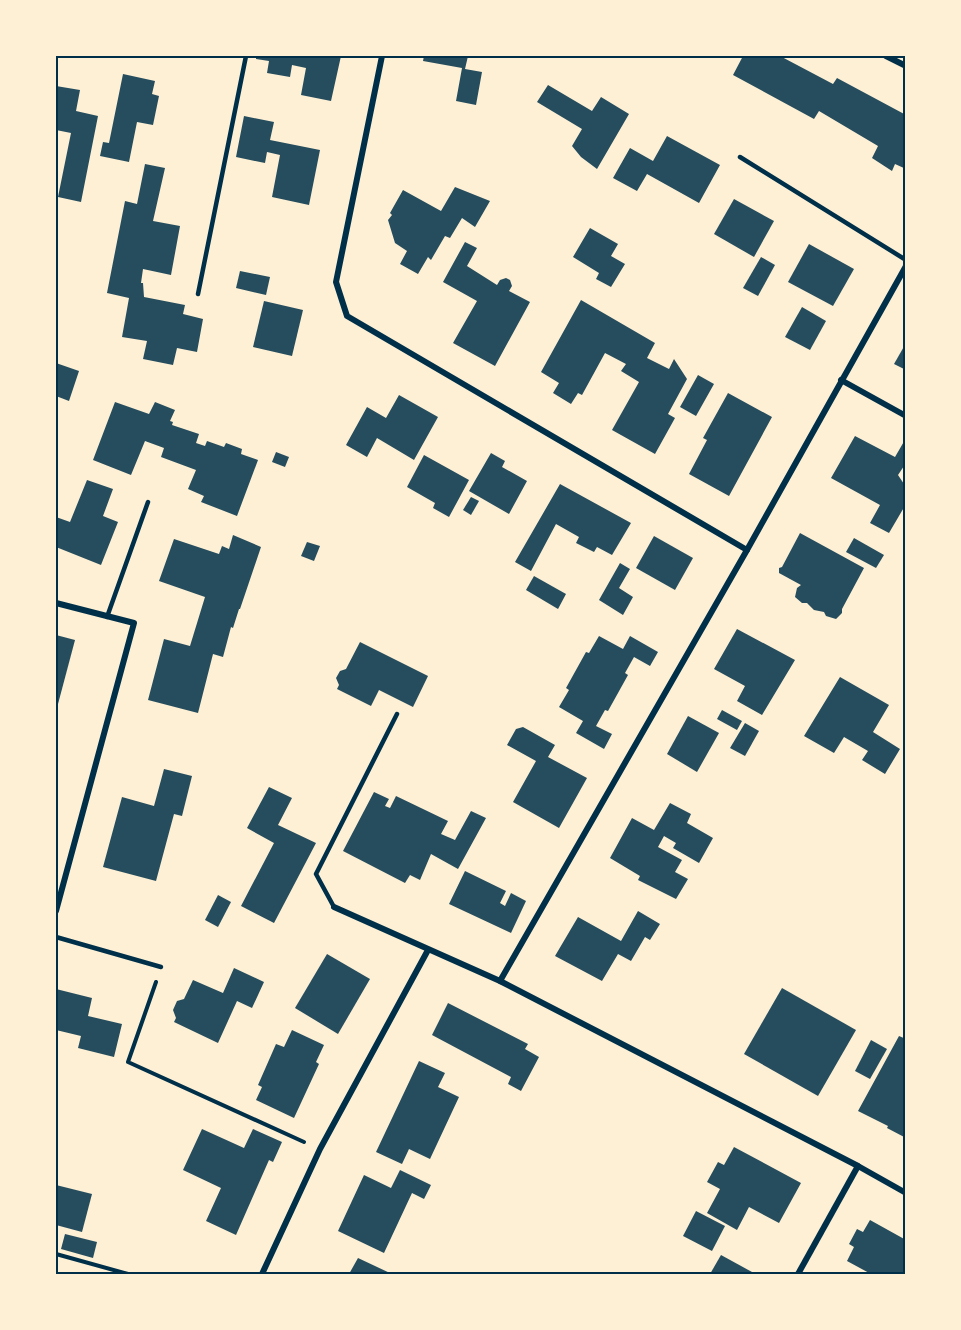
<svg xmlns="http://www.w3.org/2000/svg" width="961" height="1330" viewBox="0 0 961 1330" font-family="'Archivo Narrow',sans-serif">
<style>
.building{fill:#264d5e}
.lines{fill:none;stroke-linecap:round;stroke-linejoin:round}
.path{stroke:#003049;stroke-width:4}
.service{stroke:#003049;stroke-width:4.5}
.minor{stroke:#003049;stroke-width:6}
.neatline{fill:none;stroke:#003049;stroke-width:2}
</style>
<rect width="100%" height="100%" fill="#fdf0d5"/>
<g class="building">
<polygon points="256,56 341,56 331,101 301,95 306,68 292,65 290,77 267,73 269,61 256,59"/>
<polygon points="424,56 468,56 465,69 482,72 476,105 456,101 462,68 423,61"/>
<polygon points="743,56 780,56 833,84 837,78 906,115 906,169 895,164 892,171 872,158 878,146 819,111 814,119 733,75"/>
<polygon points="123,74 155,81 152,94 159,96 153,125 137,122 129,162 100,156 103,142 109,143"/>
<polygon points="548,85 592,111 601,97 629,114 597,169 581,157 572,146 582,129 537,102"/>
<polygon points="56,86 80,90 76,111 98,116 81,202 58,197 71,133 56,130"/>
<polygon points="244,116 274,122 270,140 320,150 309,205 272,197 280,155 267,152 265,163 236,157"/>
<polygon points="667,136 720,165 699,203 647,174 637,191 613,178 630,148 653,161"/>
<polygon points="145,164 165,168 153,221 180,226 171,275 143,269 141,283 143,283 144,297 185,305 183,314 203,319 197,352 177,348 173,365 143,359 147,341 122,337 129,298 107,293 125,201 137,204"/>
<polygon points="455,187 490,201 475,227 462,218 450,238 445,236 431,260 428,257 418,274 400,264 407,251 395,243 388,220 392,215 390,213 403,190 441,211"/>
<polygon points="734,199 774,221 754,257 714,234"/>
<polygon points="590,228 618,244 611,256 625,264 611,287 596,279 599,273 573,257"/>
<polygon points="465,242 477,248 467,266 497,285 500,280 506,278 510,280 512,286 509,291 530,302 495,366 453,343 477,301 443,282"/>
<polygon points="809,244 854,269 833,306 788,282"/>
<polygon points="761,257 775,265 758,296 743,288"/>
<polygon points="240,271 270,277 266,295 236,288"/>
<polygon points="581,300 655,343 647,358 669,369 674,359 687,379 668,414 675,418 655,454 612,430 639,382 621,371 626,364 605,353 582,395 578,393 571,404 553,393 559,383 541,372"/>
<polygon points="264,301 303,310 292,356 253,347"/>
<polygon points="802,307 826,321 810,350 785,337"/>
<polygon points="906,343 906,370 894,364"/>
<polygon points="56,363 79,371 69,401 56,396"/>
<polygon points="698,375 714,384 696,416 680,407"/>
<polygon points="728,393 772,417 729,496 689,474 707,440 703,438"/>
<polygon points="399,395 438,417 414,460 377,438 367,457 346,445 367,407 386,418"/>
<polygon points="115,402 149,414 155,402 175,410 170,421 173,422 172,425 199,434 196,443 205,446 207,441 224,447 226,443 242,449 241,454 258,460 237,516 201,502 204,496 188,489 196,470 161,457 164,448 145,441 131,475 93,460"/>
<polygon points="855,436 895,457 906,438 906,463 898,475 906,487 906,504 889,533 870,523 880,505 831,478"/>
<polygon points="276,452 289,457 285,467 272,462"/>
<polygon points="491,453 505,461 502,467 527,481 509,514 469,491"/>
<polygon points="424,455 469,480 449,517 433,508 435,503 407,487"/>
<polygon points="87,480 113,489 103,516 118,522 101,565 56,547 56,517 70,522"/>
<polygon points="560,484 631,523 612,555 597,547 594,552 576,543 579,537 556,524 531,571 515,562"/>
<polygon points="471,497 479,501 471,515 463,510"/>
<polygon points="800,533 864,568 842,609 842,613 836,619 826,616 824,612 814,610 807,603 802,603 795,597 797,588 801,585 779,573 779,568 782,567"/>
<polygon points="233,535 261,547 240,609 239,609 233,628 231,627 223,657 213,654 198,713 148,700 164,639 190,646 205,597 159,581 174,539 219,554 222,546 229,549"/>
<polygon points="654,536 693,558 675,590 636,568"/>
<polygon points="854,538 884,555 876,568 846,552"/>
<polygon points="307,542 320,546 314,561 301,556"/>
<polygon points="620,563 630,569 619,588 633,597 623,615 599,600"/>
<polygon points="534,576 566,594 558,609 526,590"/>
<polygon points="737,629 795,660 762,715 737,701 745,686 714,669"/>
<polygon points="56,635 75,640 58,704 56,703"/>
<polygon points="599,636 623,649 630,636 658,652 650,666 634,657 625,673 628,675 608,711 605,710 596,726 612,734 604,749 576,733 583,721 559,707 569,690 566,688 586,652 589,653"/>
<polygon points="360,642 428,676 413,707 379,690 371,706 337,689 339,685 336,678 340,671 346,669"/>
<polygon points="840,677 889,705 873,732 900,749 885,774 862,760 868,751 844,737 834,753 804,736"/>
<polygon points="722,710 742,721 737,730 717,719"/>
<polygon points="688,716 719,733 697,772 667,754"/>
<polygon points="745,723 759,731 745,756 730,748"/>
<polygon points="523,727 555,745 548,757 587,778 559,828 513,802 536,761 507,745 516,729"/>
<polygon points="164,769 192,776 182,816 174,814 156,881 103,867 122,797 154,806"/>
<polygon points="269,787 292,798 278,825 316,843 274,923 241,906 274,843 247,828"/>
<polygon points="374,792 389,799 385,806 390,808 396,796 448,821 441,834 455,840 471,811 486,818 458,869 431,854 420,880 410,875 405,883 343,851"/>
<polygon points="670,803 691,814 687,823 713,838 699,863 673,848 676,843 664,836 658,847 682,860 675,872 688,879 676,899 638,880 640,876 610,858 632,818 654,830"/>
<polygon points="465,871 506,891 500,903 505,906 511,893 526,901 511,933 449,904"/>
<polygon points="218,895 231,902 218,927 205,920"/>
<polygon points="638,911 660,924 650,940 645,937 631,961 618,954 602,981 555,956 578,917 621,941"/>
<polygon points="327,954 370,979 338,1034 295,1008"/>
<polygon points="234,968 264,982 252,1008 237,1001 218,1043 174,1022 176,1018 173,1010 177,1001 184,999 193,980 223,993"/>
<polygon points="782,988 856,1030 818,1096 744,1054"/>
<polygon points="56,989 92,998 88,1016 122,1024 114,1057 78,1048 81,1036 56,1030"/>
<polygon points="448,1003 528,1044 525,1049 539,1057 521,1091 508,1084 511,1077 432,1035"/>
<polygon points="292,1030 324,1045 316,1062 319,1064 294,1118 256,1100 262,1087 258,1085 276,1044 284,1047"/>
<polygon points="899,1036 906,1039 906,1138 887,1128 888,1126 858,1111"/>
<polygon points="871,1040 887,1049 870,1079 855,1071"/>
<polygon points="419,1061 445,1073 438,1087 459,1097 430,1159 409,1149 402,1164 376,1152"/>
<polygon points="202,1129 244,1148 253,1129 282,1142 273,1162 269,1160 236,1235 206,1221 221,1188 183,1170"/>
<polygon points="734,1147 801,1183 779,1223 749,1207 737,1230 707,1213 720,1189 707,1182 718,1162 724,1165"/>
<polygon points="400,1170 431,1185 424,1199 412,1193 384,1253 338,1231 364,1175 391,1188"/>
<polygon points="56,1185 92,1194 82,1232 56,1225"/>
<polygon points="696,1211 725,1226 712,1251 683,1236"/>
<polygon points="870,1220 906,1240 906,1274 883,1273 882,1274 871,1274 847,1261 854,1247 849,1244 857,1229 863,1232"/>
<polygon points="65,1234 97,1242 93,1258 61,1249"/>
<polygon points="721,1255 752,1272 751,1274 710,1274"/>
<polygon points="358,1258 392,1274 349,1274"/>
</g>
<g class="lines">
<g class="path">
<polyline points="156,982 128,1062 304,1142"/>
<polyline points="56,1254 128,1274"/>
</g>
<g class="service">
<polyline points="740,157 906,260"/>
<polyline points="198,294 246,56"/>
<polyline points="107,617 148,502"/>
<polyline points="334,907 316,874 397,714"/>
<polyline points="56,937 161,967"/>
</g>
<g class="minor">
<polyline points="382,56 336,282 347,316 747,550"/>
<polyline points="886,56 906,66"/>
<polyline points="841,380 906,416"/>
<polyline points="56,603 134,623 56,911"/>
<polyline points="334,907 500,981 858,1166 906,1193"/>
<polyline points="500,981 747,550 906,266"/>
<polyline points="262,1274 320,1149 428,950"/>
<polyline points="798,1274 858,1166"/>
</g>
</g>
<rect width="961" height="1330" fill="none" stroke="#fdf0d5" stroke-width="114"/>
<rect x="57" y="57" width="847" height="1216" class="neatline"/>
</svg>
